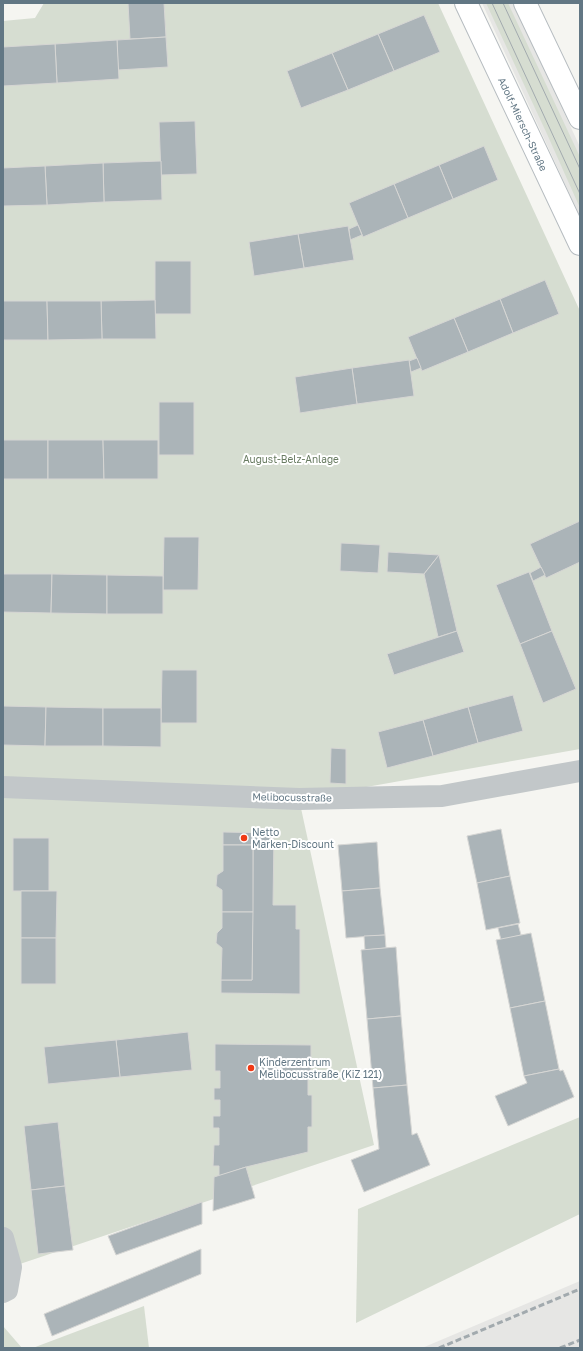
<svg xmlns="http://www.w3.org/2000/svg" width="583" height="1351" viewBox="0 0 583 1351" font-family="'Golos Text',sans-serif">
<style>
.built{fill:#e6e6e4}
.green{fill:#d6ddd1}
.building{fill:#abb4b8;stroke:#d6d6d4}
.lines{fill:none;stroke-linecap:round;stroke-linejoin:round}
.secondary-casing{stroke:#b6bcc0;stroke-width:24}
.minor{stroke:#c2c7c9;stroke-width:22}
.secondary{stroke:#fff;stroke-width:22}
.tram{stroke:#a2aaae;stroke-width:1}
.rail{stroke:#a2aaae;stroke-width:3;stroke-dasharray:6 3;stroke-linecap:butt}
.poi-dot{fill:#f03a16;stroke:#fff;stroke-width:1.5}
.labels{text-anchor:middle;stroke-width:4;stroke-linejoin:round;paint-order:stroke}
.street-label{font-size:10px;fill:#627784;stroke:#fff}
.park-label{font-size:10px;fill:#687b61;stroke:#fff}
.poi-label{font-size:10px;fill:#627784;stroke:#fff;text-anchor:start}
</style>
<rect width="100%" height="100%" fill="#f5f5f1"/>
<g class="built">
<polygon points="482,3 513,3 580,147 580,217"/>
<polygon points="580,1281 580,1348 422,1348"/>
</g>
<g class="green">
<polygon points="44,3 438,3 580,311 580,749 299,799 374,1145 11,1267 3,1228 3,21 35,18"/>
<polygon points="486,3 508,3 580,157 580,208 547,134"/>
<polygon points="580,1117 580,1214 356,1323 358,1209"/>
<polygon points="144,1306 149,1348 33,1348 38,1346"/>
<polygon points="3,1326 22,1348 3,1348"/>
</g>
<g class="building">
<polygon points="128,3 164,3 166,37 130,39"/>
<polygon points="424,15 440,52 394,71 378,34"/>
<polygon points="378,34 394,71 348,90 332,53"/>
<polygon points="166,37 168,67 118,70 117,40"/>
<polygon points="117,40 119,79 57,83 55,44"/>
<polygon points="55,44 57,83 3,86 3,47"/>
<polygon points="332,53 348,90 301,108 287,71"/>
<polygon points="195,121 197,174 161,175 159,122"/>
<polygon points="484,146 498,180 453,199 439,165"/>
<polygon points="161,161 162,200 104,202 103,163"/>
<polygon points="103,163 104,202 47,205 45,166"/>
<polygon points="439,165 453,199 408,218 394,184"/>
<polygon points="45,166 47,205 3,206 3,168"/>
<polygon points="394,184 408,218 363,237 349,203"/>
<polygon points="358,225 362,235 350,240 349,229"/>
<polygon points="348,226 354,260 304,268 298,234"/>
<polygon points="298,234 304,268 254,276 249,242"/>
<rect x="155" y="261" width="36" height="53"/>
<polygon points="545,280 559,314 513,333 500,299"/>
<polygon points="500,299 513,333 468,352 454,318"/>
<polygon points="155,300 156,339 102,339 101,301"/>
<polygon points="3,301 47,301 48,340 3,340"/>
<polygon points="47,301 101,301 102,339 48,340"/>
<polygon points="454,318 468,352 422,371 408,337"/>
<polygon points="417,358 421,368 411,372 409,361"/>
<polygon points="409,360 414,396 357,404 352,368"/>
<polygon points="352,368 357,404 300,413 295,377"/>
<rect x="159" y="402" width="35" height="53"/>
<rect x="3" y="440" width="45" height="39"/>
<polygon points="48,440 103,440 104,479 48,479"/>
<polygon points="103,440 158,440 158,479 104,479"/>
<polygon points="580,521 580,562 546,578 530,544"/>
<polygon points="164,537 199,537 198,590 163,590"/>
<polygon points="341,543 380,545 378,573 340,571"/>
<polygon points="388,552 439,555 424,574 387,572"/>
<polygon points="439,555 457,631 438,637 424,574"/>
<polygon points="541,567 545,575 533,581 530,573"/>
<polygon points="529,572 552,631 520,644 496,585"/>
<polygon points="3,574 52,574 51,613 3,612"/>
<polygon points="52,574 107,575 107,614 51,613"/>
<polygon points="107,575 163,576 163,614 107,614"/>
<polygon points="457,631 464,652 394,675 387,654"/>
<polygon points="552,631 576,689 543,703 520,644"/>
<polygon points="162,670 197,670 197,723 161,723"/>
<polygon points="513,695 523,731 478,743 468,707"/>
<polygon points="3,706 46,707 45,746 3,745"/>
<polygon points="46,707 103,708 103,746 45,746"/>
<polygon points="468,707 478,743 433,756 423,720"/>
<polygon points="103,708 161,708 161,747 103,746"/>
<polygon points="423,720 433,756 387,768 378,732"/>
<polygon points="331,748 346,749 346,784 330,783"/>
<polygon points="501,829 510,876 477,883 467,836"/>
<polygon points="223,832 274,833 273,905 296,905 296,929 300,929 300,994 221,993 221,980 252,980 253,845 223,845"/>
<rect x="13" y="838" width="36" height="53"/>
<polygon points="377,842 380,888 342,891 338,845"/>
<polygon points="223,845 253,845 253,912 222,912 222,890 216,886 217,875 223,871"/>
<polygon points="510,876 520,923 486,930 477,883"/>
<polygon points="380,888 385,935 346,938 342,891"/>
<polygon points="21,891 57,891 56,938 21,938"/>
<polygon points="222,912 253,912 252,980 221,980 222,948 216,943 217,933 222,928"/>
<polygon points="518,924 521,935 501,940 498,928"/>
<polygon points="531,933 545,1001 510,1008 496,940"/>
<polygon points="385,935 386,948 365,950 364,936"/>
<rect x="21" y="938" width="35" height="46"/>
<polygon points="396,947 401,1016 367,1019 361,950"/>
<polygon points="545,1001 559,1069 524,1076 510,1008"/>
<polygon points="401,1016 407,1085 373,1088 367,1019"/>
<polygon points="188,1032 192,1070 120,1077 116,1040"/>
<polygon points="116,1040 120,1077 48,1084 44,1047"/>
<polygon points="215,1044 311,1045 311,1072 308,1072 308,1095 312,1095 312,1127 308,1127 308,1152 246,1167 219,1176 219,1166 213,1166 214,1145 219,1145 219,1128 213,1128 213,1116 220,1116 220,1100 214,1100 214,1088 220,1088 220,1071 215,1071"/>
<polygon points="559,1069 560,1071 563,1070 574,1097 508,1126 495,1096 527,1083 524,1076"/>
<polygon points="407,1085 412,1135 417,1133 430,1165 364,1192 351,1160 379,1149 373,1088"/>
<polygon points="58,1122 65,1186 31,1190 24,1126"/>
<polygon points="246,1167 255,1198 213,1211 214,1177"/>
<polygon points="65,1186 73,1250 38,1254 31,1190"/>
<polygon points="202,1202 202,1224 116,1255 108,1236"/>
<polygon points="201,1249 201,1274 52,1336 44,1314"/>
</g>
<g class="lines">
<g class="secondary-casing">
<g id="secondary">
<polyline points="466,3 580,244"/>
<polyline points="525,3 580,118"/>
</g>
</g>
<g class="minor">
<polyline points="3,787 299,799 442,796 580,771"/>
<polyline points="3,1238 11,1267 7,1290 3,1292"/>
</g>
<use href="#secondary" class="secondary"/>
<g class="tram">
<polyline points="492,3 580,194"/>
<polyline points="503,3 580,169"/>
</g>
<g class="rail">
<polyline points="439,1348 580,1289"/>
<polyline points="560,1348 580,1340"/>
</g>
</g>
<g class="poi-dot">
<circle cx="244" cy="838" r="4"/>
<circle cx="251" cy="1068" r="4"/>
</g>
<g class="labels">
<g class="street-label">
<text transform="translate(523 124) rotate(65)" y="4">Adolf-Miersch-Straße</text>
<text transform="translate(292 797) rotate(1)" y="4">Melibocusstraße</text>
</g>
<g class="park-label">
<text x="291" y="463">August-Belz-Anlage</text>
</g>
<g class="poi-label">
<text x="252" y="836">Netto<tspan x="252" dy="12">Marken-Discount</tspan></text>
<text x="259" y="1066">Kinderzentrum<tspan x="259" dy="12">Melibocusstraße (KiZ 121)</tspan></text>
</g>
</g>
<rect width="583" height="1351" fill="none" stroke="#627784" stroke-width="8"/>
</svg>
